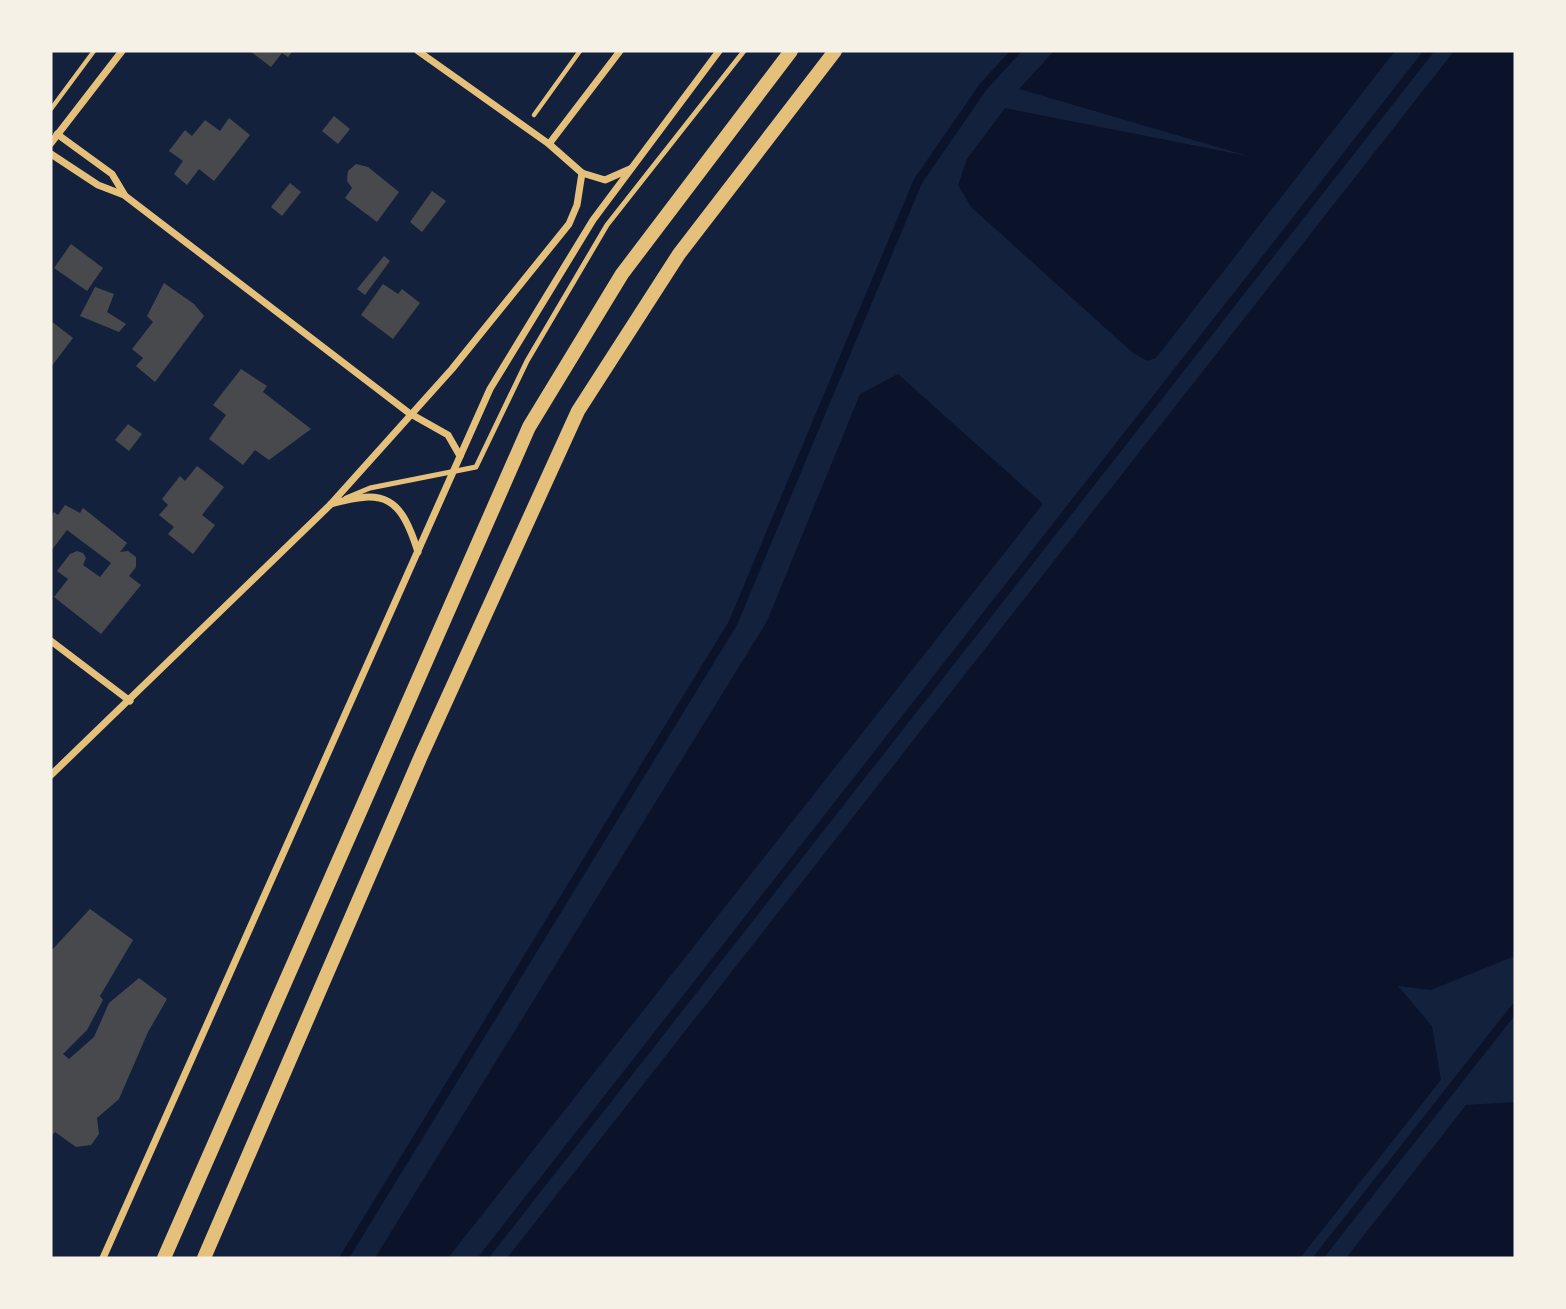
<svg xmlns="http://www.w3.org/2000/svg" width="1566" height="1309" viewBox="0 0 1566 1309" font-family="Roboto,sans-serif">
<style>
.water{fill:#0b132b}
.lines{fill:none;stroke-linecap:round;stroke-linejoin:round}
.stream{stroke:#0b132b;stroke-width:9}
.building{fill:#48494c}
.path{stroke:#e5c07b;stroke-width:4.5}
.service{stroke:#e5c07b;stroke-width:5}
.minor{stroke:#e5c07b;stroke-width:7}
.secondary{stroke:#e5c07b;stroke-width:14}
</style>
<rect width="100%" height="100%" fill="#14213d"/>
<g class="water">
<polygon points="1054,51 1395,51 1156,358 1147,361 1133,353 971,207 958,185 967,159 1005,108 1248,156 1019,89"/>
<polygon points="1454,51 1515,51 1515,956 1431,990 1398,986 1432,1026 1441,1080 1300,1258 507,1258"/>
<polygon points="898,374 1043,504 448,1258 375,1258 767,621 860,394"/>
<polygon points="1515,1102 1515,1258 1346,1258 1466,1105"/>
</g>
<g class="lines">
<g class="stream">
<polyline points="344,1258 733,623 918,181 983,87 1016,51"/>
<polyline points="483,1258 1429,51"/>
<polyline points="1318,1258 1515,1008"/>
</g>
</g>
<g class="building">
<polygon points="250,51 293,51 288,57 282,53 271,67"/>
<polygon points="334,116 350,129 338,144 322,131"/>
<polygon points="229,118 250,135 214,181 199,169 187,185 174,174 183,161 169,151 185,130 192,136 205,120 220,131"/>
<polygon points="356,164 368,167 399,192 377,222 345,198 352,188 347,181 348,171"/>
<polygon points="290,183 301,192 282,216 271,207"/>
<polygon points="432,191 446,201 422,232 410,222"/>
<polygon points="71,244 103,268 87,291 54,268"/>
<polygon points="384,256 390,261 365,295 357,289"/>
<polygon points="164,283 194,304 204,316 155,382 136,366 143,358 132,349 153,322 147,316"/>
<polygon points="383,284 398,294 402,289 420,303 393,339 361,315"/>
<polygon points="95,287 114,294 107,312 126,324 119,332 80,316"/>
<polygon points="51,321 73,338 51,367"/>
<polygon points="241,369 267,386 263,392 311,429 269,460 255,450 243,465 209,439 226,415 213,405"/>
<polygon points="128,424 142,434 129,451 115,440"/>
<polygon points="197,466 224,487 202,515 215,525 193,554 168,534 174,527 159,515 168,505 162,499 180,476 185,481"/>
<polygon points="65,505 80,513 83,508 127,543 120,552 128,551 136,557 136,567 129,576 141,585 101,634 54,597 68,579 57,571 70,554 77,551 83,553 86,558 83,565 100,577 111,563 67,530 51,551 51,516 54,512 58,515"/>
<polygon points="90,909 133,940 100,996 103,1000 87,1030 63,1054 69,1059 94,1037 109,1003 139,978 167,999 148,1032 119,1099 97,1118 99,1134 91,1145 76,1147 55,1132 51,1137 51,951"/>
</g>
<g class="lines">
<g class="path">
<polyline points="51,109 94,51"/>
<polyline points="534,115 580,51"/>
</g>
<polyline class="service" points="346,498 370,488 476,467 527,361 607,225 744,51"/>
<g class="minor">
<polyline points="57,134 112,174 124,194"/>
<polyline points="51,143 122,51"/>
<polyline points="549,144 620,51"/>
<polyline points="51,154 98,185 124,195 409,413 448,435 460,456"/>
<polyline points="582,173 605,180 630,169"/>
<path d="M331,504C386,488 401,498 418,552"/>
<polyline points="51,641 130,701"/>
<polyline points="51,775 330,505 452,369 569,224 577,205 582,173 549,144 418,51"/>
<polyline points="103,1258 490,389 593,220 719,51"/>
</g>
<g class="secondary">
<polyline points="164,1258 529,427 622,274 791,51"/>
<polyline points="204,1258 421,756 578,411 679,254 835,51"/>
</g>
</g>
<rect width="1566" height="1309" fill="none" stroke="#f6f1e7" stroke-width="105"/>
</svg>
